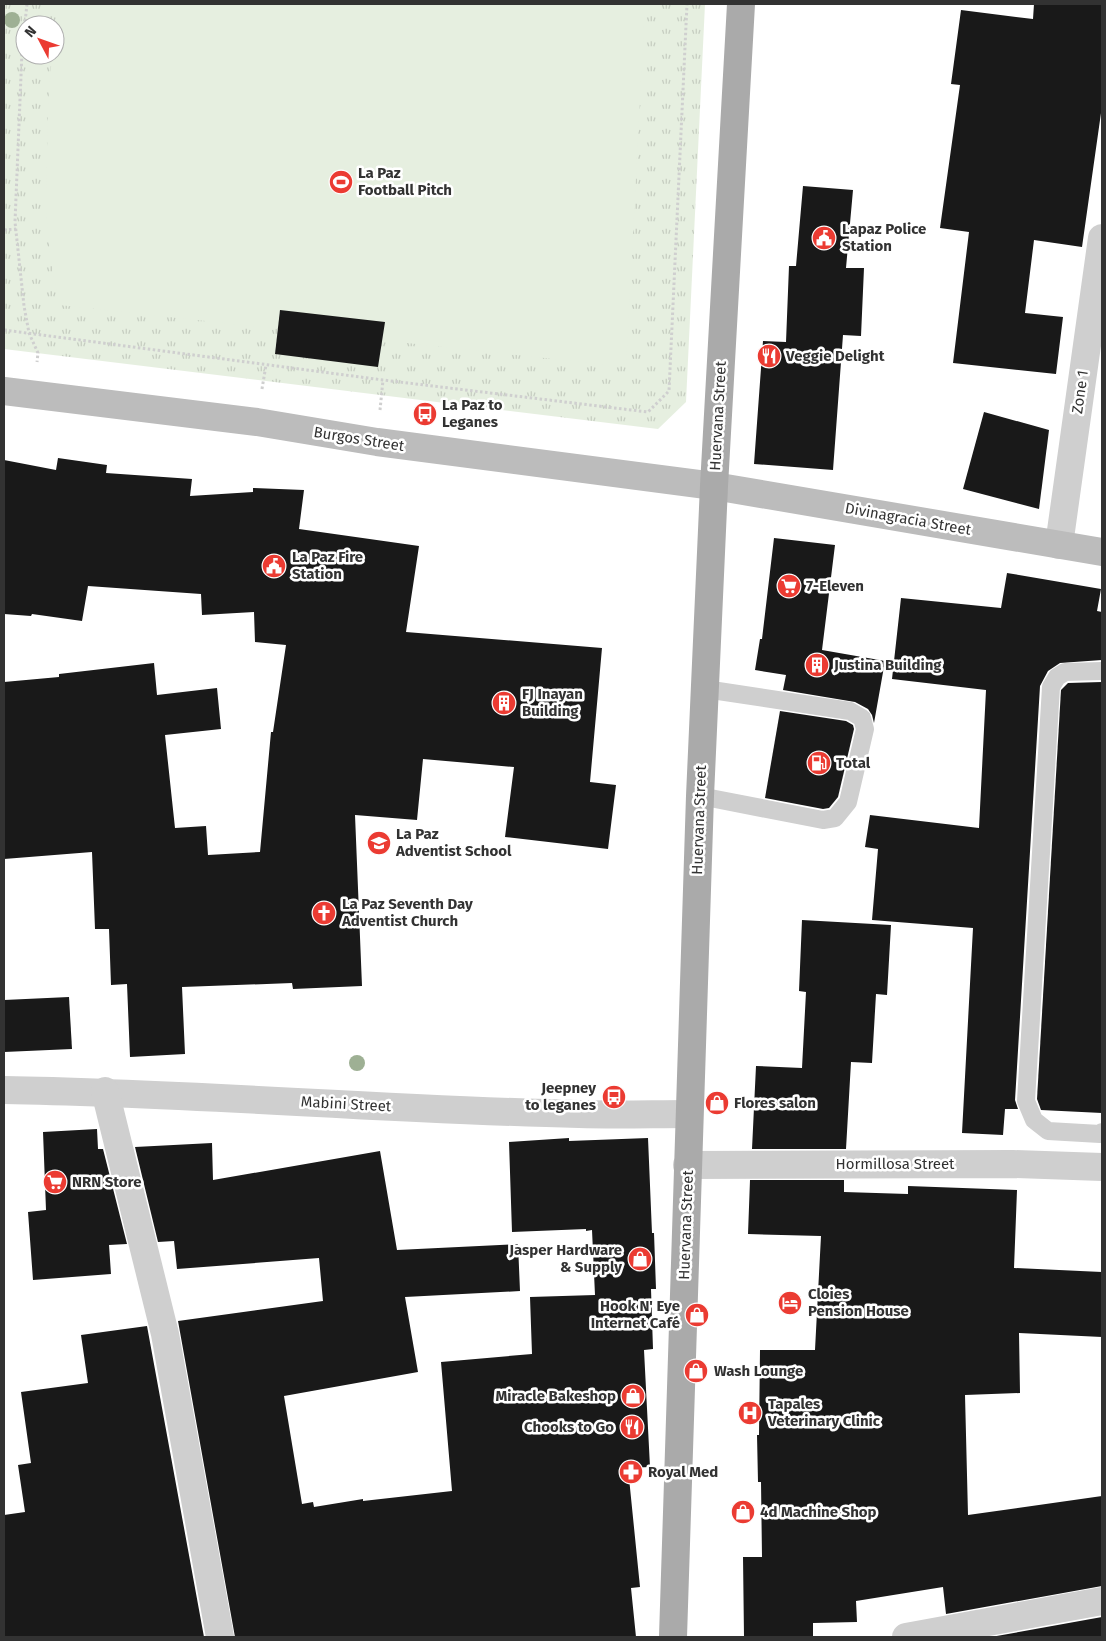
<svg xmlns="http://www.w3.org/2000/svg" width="1106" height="1641" viewBox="0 0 1106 1641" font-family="'Fira Sans',sans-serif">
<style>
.park{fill:url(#park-tufts);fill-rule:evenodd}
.pitch{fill:#e6efe0}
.building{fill:#191919}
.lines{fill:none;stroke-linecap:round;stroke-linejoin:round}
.path{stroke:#cfcfcf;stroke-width:3;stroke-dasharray:2.5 2.5;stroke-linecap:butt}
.lane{stroke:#cfcfcf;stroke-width:18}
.street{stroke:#cfcfcf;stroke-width:28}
.secondary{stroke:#bcbcbc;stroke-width:28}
.primary{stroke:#aaa;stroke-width:28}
.tree{fill:#9eb094}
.labels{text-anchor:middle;stroke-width:5;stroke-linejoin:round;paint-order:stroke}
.poi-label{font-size:15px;font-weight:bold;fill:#323232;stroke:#fff;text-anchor:start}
.street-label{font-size:15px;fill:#323232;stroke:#fff}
</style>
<defs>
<pattern id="park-tufts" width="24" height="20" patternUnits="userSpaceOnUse" patternTransform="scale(1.25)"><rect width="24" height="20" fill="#e6efe0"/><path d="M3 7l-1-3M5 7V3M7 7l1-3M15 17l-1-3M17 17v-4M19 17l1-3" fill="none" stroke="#c6cdc1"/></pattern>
</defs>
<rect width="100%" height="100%" fill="#fff"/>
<path class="park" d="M4,4H705L686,402L658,429L4,349ZM25,25H55V55H25Z"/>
<polygon class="pitch" points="60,4 645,4 626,367 59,305 50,256 46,209 48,105 52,55 55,55 55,34"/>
<g class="building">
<polygon points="1034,4 1102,4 1102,106 1082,247 1034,240 1025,313 1063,317 1056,374 953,363 969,232 940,228 960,85 951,84 961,10 1033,19"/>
<polygon points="803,186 853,190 846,268 864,268 861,336 843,335 833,470 754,464 763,341 786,342 789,266 796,266"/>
<polygon points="280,310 385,322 378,367 275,354"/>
<polygon points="984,412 1049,430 1039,509 963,489"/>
<polygon points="58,458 107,465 106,473 192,479 190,496 253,492 253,488 304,490 299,529 419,546 406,632 602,648 590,782 616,785 608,849 505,837 514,767 423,759 417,820 355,815 362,986 293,989 292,983 182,987 185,1054 130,1057 127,984 111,985 109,929 95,929 92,852 4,859 4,682 59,677 59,674 154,663 157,695 217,688 221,729 165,735 175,828 206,826 208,855 260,852 271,732 273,732 286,645 255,642 254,612 202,615 201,594 88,586 82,621 32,614 31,616 4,614 4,460 56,470"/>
<polygon points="774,538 835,545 822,650 885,661 874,723 872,715 868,709 855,702 783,690 786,675 755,670 760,639 762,639"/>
<polygon points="1007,573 1101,589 1097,611 1102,612 1102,660 1060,663 1048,671 1040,686 1015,1100 1018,1109 1005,1109 1003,1135 962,1133 973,928 872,920 878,849 865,847 870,815 979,828 986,690 892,679 901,598 1001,608"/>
<polygon points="1102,682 1102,1113 1041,1110 1037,1099 1061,690 1068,683"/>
<polygon points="780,711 846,721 853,725 854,729 838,797 829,808 823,809 765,798"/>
<polygon points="802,920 891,925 887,995 876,994 872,1063 851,1062 846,1149 752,1149 756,1066 802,1068 806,992 799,991"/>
<polygon points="69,997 72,1049 4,1052 4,1000"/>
<polygon points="97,1129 98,1149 103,1149 127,1244 109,1245 111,1274 33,1280 28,1212 46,1210 43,1132"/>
<polygon points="569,1138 569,1141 648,1138 652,1233 654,1233 656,1289 651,1289 653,1349 644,1350 650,1467 628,1468 640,1587 631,1588 636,1637 235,1637 178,1321 323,1301 319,1258 177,1269 174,1241 158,1242 135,1147 212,1143 213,1180 380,1151 397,1250 518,1244 520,1291 405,1297 418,1372 284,1396 302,1504 313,1502 314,1507 363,1499 363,1501 452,1491 441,1362 532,1354 530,1297 595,1295 592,1230 586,1231 586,1229 512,1232 509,1142"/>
<polygon points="750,1180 844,1180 844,1192 908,1194 908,1186 1017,1190 1014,1268 1102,1272 1102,1337 1019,1333 1020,1393 965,1395 968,1515 1102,1496 1102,1586 946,1614 943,1587 856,1601 857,1622 813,1623 813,1636 744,1637 743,1557 762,1557 761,1482 758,1482 757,1435 759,1435 760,1350 815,1350 821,1236 748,1234"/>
<polygon points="147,1326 204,1637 4,1637 4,1515 25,1512 18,1465 31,1463 21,1392 88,1383 81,1335"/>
<polygon points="1102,1617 1102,1637 991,1637"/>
</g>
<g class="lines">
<g class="path">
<polyline points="27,4 22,51 15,222 24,306 29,333 38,353 37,362"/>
<polyline points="4,230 16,229"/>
<polyline points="4,330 383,380 648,412 669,391 687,4"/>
<polyline points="262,389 266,365"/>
<polyline points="380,410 383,380"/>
</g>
<g class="lane">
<polyline points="1102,671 1065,672 1057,677 1051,687 1026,1101 1034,1120 1048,1131 1100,1134 1102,1132"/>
<polyline points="700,796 823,820 835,818 848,802 865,729 862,718 850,711 705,689"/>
</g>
<g class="street">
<polyline points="1059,545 1102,238"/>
<path d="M4,1090C196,1093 387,1110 579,1114C616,1115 652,1114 689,1114"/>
<polyline points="105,1091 165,1334 220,1637"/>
<polyline points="687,1165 1013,1164 1102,1167"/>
<polyline points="906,1637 1102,1601"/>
</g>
<polyline class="secondary" points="4,391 257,422 377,442 714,486 1102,552"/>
<polyline class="primary" points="673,1637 700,796 714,486 741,4"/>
</g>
<g class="tree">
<circle cx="12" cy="20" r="8"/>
<circle cx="357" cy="1063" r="8"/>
</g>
<defs>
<g id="stadium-disc" transform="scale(1.25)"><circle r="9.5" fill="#eb3b32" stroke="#fff"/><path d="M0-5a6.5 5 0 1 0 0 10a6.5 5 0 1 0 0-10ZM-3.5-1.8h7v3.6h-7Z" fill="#fff"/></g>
<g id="civic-disc" transform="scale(1.25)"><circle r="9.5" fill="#eb3b32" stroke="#fff"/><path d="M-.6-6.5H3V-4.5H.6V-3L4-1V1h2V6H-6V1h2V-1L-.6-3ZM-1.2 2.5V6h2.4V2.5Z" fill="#fff"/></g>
<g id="restaurant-disc" transform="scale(1.25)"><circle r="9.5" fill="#eb3b32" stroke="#fff"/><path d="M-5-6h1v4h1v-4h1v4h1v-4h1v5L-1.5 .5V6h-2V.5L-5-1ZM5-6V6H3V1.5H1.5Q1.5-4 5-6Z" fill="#fff"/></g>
<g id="bus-disc" transform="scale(1.25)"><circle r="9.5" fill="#eb3b32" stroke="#fff"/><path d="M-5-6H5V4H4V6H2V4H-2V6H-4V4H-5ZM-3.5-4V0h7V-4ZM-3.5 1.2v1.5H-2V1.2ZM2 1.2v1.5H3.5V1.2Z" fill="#fff"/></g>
<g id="supermarket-disc" transform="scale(1.25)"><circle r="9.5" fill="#eb3b32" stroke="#fff"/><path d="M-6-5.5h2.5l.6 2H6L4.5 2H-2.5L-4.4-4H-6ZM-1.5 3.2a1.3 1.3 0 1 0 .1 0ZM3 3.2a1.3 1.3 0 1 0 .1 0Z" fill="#fff"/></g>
<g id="building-disc" transform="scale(1.25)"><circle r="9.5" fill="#eb3b32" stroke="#fff"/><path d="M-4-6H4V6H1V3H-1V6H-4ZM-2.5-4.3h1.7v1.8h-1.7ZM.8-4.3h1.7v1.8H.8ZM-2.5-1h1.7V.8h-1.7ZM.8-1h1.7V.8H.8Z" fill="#fff"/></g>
<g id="fuel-disc" transform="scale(1.25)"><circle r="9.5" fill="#eb3b32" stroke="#fff"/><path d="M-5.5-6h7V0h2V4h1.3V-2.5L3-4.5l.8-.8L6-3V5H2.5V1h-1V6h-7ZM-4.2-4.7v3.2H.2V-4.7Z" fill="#fff"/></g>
<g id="school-disc" transform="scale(1.25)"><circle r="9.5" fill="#eb3b32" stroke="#fff"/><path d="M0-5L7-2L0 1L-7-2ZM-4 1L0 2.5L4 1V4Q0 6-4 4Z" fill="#fff"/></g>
<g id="church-disc" transform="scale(1.25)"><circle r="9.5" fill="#eb3b32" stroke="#fff"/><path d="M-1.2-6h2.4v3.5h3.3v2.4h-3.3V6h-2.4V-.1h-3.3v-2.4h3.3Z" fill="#fff"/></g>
<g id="shop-disc" transform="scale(1.25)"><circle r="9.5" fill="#eb3b32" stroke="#fff"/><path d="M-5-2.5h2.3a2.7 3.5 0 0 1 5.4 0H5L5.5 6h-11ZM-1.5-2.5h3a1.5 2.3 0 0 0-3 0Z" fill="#fff"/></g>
<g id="hotel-disc" transform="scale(1.25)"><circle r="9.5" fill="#eb3b32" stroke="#fff"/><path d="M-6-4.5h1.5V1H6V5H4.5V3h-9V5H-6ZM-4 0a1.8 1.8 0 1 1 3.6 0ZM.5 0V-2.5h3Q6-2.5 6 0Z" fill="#fff"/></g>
<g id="hospital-disc" transform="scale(1.25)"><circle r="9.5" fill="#eb3b32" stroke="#fff"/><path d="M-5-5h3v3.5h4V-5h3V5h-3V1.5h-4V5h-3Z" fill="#fff"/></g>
<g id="pharmacy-disc" transform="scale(1.25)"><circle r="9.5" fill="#eb3b32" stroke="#fff"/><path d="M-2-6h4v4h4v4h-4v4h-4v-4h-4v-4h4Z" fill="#fff"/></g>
</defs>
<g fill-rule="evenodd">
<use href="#stadium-disc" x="341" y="182"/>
<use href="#civic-disc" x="824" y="238"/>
<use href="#restaurant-disc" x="769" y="356"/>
<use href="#bus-disc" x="425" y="414"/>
<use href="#civic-disc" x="274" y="566"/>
<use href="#supermarket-disc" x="789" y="586"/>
<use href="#building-disc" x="817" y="665"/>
<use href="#building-disc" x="504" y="703"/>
<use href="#fuel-disc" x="819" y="763"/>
<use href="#school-disc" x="379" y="843"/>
<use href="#church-disc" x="324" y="913"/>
<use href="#bus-disc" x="614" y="1097"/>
<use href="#shop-disc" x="717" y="1103"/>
<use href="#supermarket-disc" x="55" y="1182"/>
<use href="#shop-disc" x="640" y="1259"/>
<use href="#hotel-disc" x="790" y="1303"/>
<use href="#shop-disc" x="697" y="1315"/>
<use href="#shop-disc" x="696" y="1371"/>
<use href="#shop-disc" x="633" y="1396"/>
<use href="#hospital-disc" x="750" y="1413"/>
<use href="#restaurant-disc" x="632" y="1427"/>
<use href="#pharmacy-disc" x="631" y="1472"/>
<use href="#shop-disc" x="743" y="1512"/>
</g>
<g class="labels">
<g class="poi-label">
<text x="358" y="178">La Paz<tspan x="358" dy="17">Football Pitch</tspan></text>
<text x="842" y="234">Lapaz Police<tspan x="842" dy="17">Station</tspan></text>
<text x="786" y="361">Veggie Delight</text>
<text x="442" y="410">La Paz to<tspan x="442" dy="17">Leganes</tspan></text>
<text x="292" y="562">La Paz Fire<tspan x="292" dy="17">Station</tspan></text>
<text x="806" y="591">7-Eleven</text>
<text x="834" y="670">Justina Building</text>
<text x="522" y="699">FJ Inayan<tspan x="522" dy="17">Building</tspan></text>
<text x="836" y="768">Total</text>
<text x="396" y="839">La Paz<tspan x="396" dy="17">Adventist School</tspan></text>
<text x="342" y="909">La Paz Seventh Day<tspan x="342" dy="17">Adventist Church</tspan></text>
<text x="596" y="1093" text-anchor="end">Jeepney<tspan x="596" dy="17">to leganes</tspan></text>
<text x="734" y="1108">Flores salon</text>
<text x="72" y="1187">NRN Store</text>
<text x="622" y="1255" text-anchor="end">Jasper Hardware<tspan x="622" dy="17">&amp; Supply</tspan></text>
<text x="808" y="1299">Cloies<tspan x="808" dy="17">Pension House</tspan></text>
<text x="680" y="1311" text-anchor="end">Hook N' Eye<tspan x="680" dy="17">Internet Café</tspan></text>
<text x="714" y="1376">Wash Lounge</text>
<text x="616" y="1401" text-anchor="end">Miracle Bakeshop</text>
<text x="768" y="1409">Tapales<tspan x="768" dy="17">Veterinary Clinic</tspan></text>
<text x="614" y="1432" text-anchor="end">Chooks to Go</text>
<text x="648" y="1477">Royal Med</text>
<text x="760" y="1517">4d Machine Shop</text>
</g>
<g class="street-label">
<text transform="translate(1080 392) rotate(-82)" y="5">Zone 1</text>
<text transform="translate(718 416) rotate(-87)" y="5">Huervana Street</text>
<text transform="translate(359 439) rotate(9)" y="5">Burgos Street</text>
<text transform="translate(908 519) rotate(10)" y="5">Divinagracia Street</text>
<text transform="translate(699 820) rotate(-88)" y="5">Huervana Street</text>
<text transform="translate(346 1104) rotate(3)" y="5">Mabini Street</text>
<text x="895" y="1169">Hormillosa Street</text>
<text transform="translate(686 1225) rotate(-88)" y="5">Huervana Street</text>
</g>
</g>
<rect width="1106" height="1641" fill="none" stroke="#323232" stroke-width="10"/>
<g transform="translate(40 40) rotate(311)"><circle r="24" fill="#ffffff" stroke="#adadad"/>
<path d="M0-4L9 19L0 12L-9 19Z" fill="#eb3b32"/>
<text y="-8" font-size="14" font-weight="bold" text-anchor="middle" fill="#323232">N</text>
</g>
</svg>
